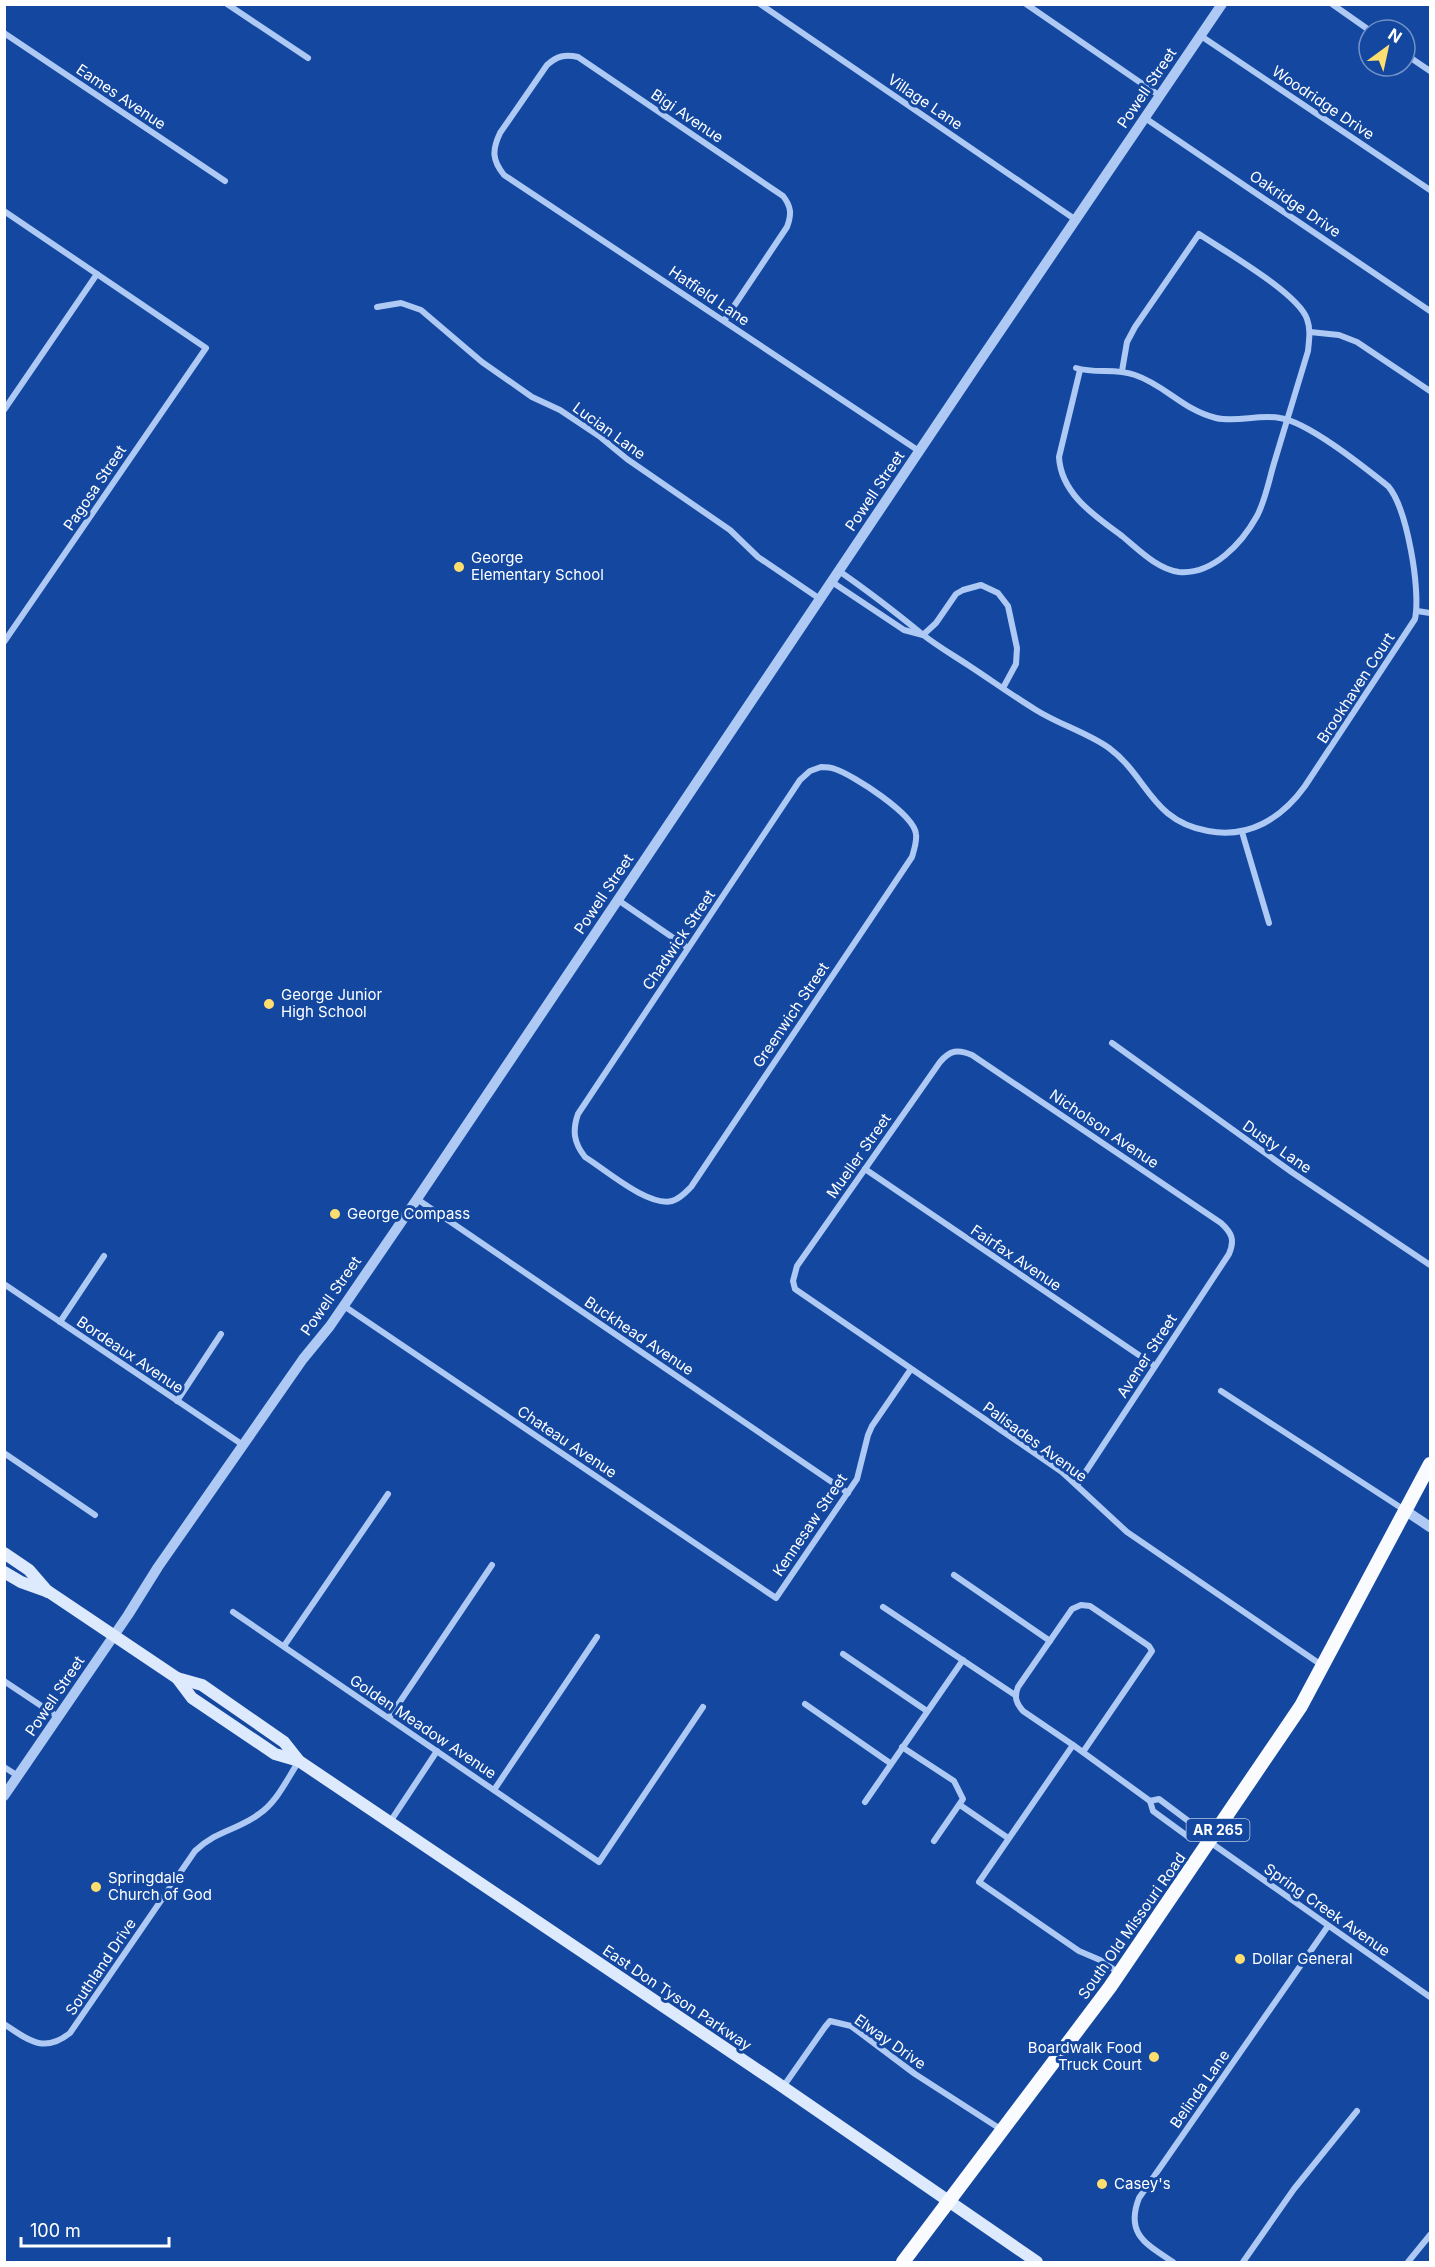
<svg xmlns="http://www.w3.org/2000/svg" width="1435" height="2267" viewBox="0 0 1435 2267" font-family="Inter,sans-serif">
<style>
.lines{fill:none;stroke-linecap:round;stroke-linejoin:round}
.minor{stroke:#adc9f4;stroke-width:6}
.tertiary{stroke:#adc9f4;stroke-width:10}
.secondary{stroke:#dde9fd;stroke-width:12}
.primary{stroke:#fafbff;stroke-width:14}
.poi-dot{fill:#ffde70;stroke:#1448a0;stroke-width:2}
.labels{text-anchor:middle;stroke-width:6;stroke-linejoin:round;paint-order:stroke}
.shield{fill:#1448a0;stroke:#b8c8e2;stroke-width:1.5}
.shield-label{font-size:14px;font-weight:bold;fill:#fff}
.street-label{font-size:15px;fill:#fff;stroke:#1448a0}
.poi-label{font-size:15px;fill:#fff;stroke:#1448a0;text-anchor:start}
</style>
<rect width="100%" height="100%" fill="#1448a0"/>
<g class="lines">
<g class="minor">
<polyline points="227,4 308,58"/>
<polyline points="760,4 1076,220"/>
<polyline points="1026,4 1160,96"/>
<polyline points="1332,4 1369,30"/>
<polyline points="4,33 225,181"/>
<polyline points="1201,36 1430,190"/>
<polyline points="1405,54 1430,71"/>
<polyline points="1145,118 1430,311"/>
<polyline points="4,211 206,348 4,642"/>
<polyline points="377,307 401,303 421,310 482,362 532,397 560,410 599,436 627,459 730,530 758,557 820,599"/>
<path d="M724,321L787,227C792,214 791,206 783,196L578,57C565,54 557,56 547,65L500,133C492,150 492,160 504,175L919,451"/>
<polyline points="1310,332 1339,335 1357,342 1430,391"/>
<path d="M1080,370L1059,457C1061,494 1095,516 1122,536C1138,549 1157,569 1179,572C1213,575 1242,543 1257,516C1266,499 1269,479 1275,460C1286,424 1297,387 1308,351C1309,340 1311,330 1307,319C1298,293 1224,251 1199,234L1135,327L1127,342L1122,371"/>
<polyline points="4,410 97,274"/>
<path d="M839,571C868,591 895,612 922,634C937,646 953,655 968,665C991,680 1013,696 1036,710C1060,725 1086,732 1109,748C1148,777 1151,821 1208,831C1249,839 1282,818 1305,786L1415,619C1421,590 1407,508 1388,486C1364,467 1308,422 1280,418C1258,414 1237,423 1216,418C1183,410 1165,385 1135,375C1116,368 1095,374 1076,368"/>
<polyline points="832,582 904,630 923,635"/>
<polyline points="1417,611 1430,613"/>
<polyline points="923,635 936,623 956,594 963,590 981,585 998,593 1008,606 1017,648 1016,664 1003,688"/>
<path d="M821,767C826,767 830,767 835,769C853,775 914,814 916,834C917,842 914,850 912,857L691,1187C686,1192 680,1199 672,1201C648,1207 606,1170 585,1157C574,1143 572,1131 578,1114L800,780L810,771Z"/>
<polyline points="1242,832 1269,923"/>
<polyline points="618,900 688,948"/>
<polyline points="1112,1043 1293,1173 1430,1265"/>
<polyline points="865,1169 1155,1366"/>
<polyline points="417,1199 848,1493"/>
<polyline points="4,1284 243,1445"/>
<polyline points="344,1306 776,1598 857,1479 868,1435 872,1426 911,1369"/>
<polyline points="60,1322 104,1256"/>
<polyline points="1221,1391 1406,1511"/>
<polyline points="177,1401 221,1334"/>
<polyline points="4,1453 95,1515"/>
<path d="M1077,1485L1229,1254C1235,1240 1232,1233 1221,1223L972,1055C958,1049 950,1050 940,1062L797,1266L793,1281L795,1289L1062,1472L1127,1532L1323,1666"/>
<polyline points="954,1575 1050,1641"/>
<polyline points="883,1607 1015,1695"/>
<polyline points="233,1612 599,1862 703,1707"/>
<polyline points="284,1646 388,1494"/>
<polyline points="843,1654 927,1711"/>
<polyline points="4,1681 58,1717"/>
<polyline points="805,1704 890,1763"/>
<polyline points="389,1718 492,1565"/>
<path d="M1073,1745L1023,1711C1016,1703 1014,1697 1018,1687L1072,1609L1081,1605L1090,1606L1149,1646L1152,1651L1083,1752"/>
<polyline points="902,1747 954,1781 963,1799 934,1841"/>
<polyline points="4,1767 18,1776"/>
<polyline points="494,1790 597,1637"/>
<polyline points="865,1802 963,1660"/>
<polyline points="960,1805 1008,1838"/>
<polyline points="390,1822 437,1751"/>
<polyline points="1197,1833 1190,1838 1153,1811 1150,1801 1159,1799 1195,1826 1197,1833 1430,1997"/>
<polyline points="1119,1973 1100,1960 1079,1951 979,1882 1073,1745 1150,1801"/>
<path d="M4,2024C28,2040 44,2054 70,2033L195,1851C217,1830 238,1830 259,1814C277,1802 287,1779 299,1761"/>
<polyline points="783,2087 825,2027 830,2021 851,2026 915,2074 1002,2130"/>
<path d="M1173,2262C1146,2244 1125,2234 1139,2198L1328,1926"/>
<polyline points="1243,2262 1294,2189 1357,2111"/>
<polyline points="1408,2262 1430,2235"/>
</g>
<g class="tertiary">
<polyline points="1406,1511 1430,1527"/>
<polyline points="4,1796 128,1615 158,1567 303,1359 330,1326 417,1199 979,362 1222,4"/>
</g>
<g class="secondary">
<polyline points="4,1553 29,1570 48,1592"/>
<polyline points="4,1572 21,1582 49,1592 177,1678 202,1685 284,1742 299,1761 783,2087 1037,2262"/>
<polyline points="177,1678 192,1698 275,1754 299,1761"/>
</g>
<polyline class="primary" points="903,2262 1110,1987 1301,1706 1430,1464"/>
</g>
<g class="poi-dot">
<circle cx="459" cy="567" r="6"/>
<circle cx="269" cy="1004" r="6"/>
<circle cx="335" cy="1214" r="6"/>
<circle cx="96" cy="1887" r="6"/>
<circle cx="1240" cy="1959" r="6"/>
<circle cx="1154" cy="2057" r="6"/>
<circle cx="1102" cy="2184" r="6"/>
</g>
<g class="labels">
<rect class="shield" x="1186.5" y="1819" width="63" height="22" rx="4.5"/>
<g class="shield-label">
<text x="1218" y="1835">AR 265</text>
</g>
<g class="street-label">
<text transform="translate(1147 88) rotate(-56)" y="5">Powell Street</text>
<text transform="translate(121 97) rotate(34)" y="5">Eames Avenue</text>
<text transform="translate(925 102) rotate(34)" y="5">Village Lane</text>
<text transform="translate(1323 103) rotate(34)" y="5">Woodridge Drive</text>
<text transform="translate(687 116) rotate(34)" y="5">Bigi Avenue</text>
<text transform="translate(1295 204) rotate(34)" y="5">Oakridge Drive</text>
<text transform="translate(709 296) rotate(34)" y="5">Hatfield Lane</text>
<text transform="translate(609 431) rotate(36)" y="5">Lucian Lane</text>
<text transform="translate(95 488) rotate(-56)" y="5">Pagosa Street</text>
<text transform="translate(875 491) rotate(-56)" y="5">Powell Street</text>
<text transform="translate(1356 688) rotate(-57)" y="5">Brookhaven Court</text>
<text transform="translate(604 894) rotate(-56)" y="5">Powell Street</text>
<text transform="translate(679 940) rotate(-56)" y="5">Chadwick Street</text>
<text transform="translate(791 1015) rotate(-56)" y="5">Greenwich Street</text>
<text transform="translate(1104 1129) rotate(34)" y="5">Nicholson Avenue</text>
<text transform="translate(1277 1147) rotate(35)" y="5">Dusty Lane</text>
<text transform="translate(859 1156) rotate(-55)" y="5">Mueller Street</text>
<text transform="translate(1016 1258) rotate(34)" y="5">Fairfax Avenue</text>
<text transform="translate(331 1296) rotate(-55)" y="5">Powell Street</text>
<text transform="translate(639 1336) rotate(34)" y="5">Buckhead Avenue</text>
<text transform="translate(130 1355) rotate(34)" y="5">Bordeaux Avenue</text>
<text transform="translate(1147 1356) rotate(-57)" y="5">Avener Street</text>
<text transform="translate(567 1442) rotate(34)" y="5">Chateau Avenue</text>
<text transform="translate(1035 1442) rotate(36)" y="5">Palisades Avenue</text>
<text transform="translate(810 1525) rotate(-56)" y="5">Kennesaw Street</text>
<text transform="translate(55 1696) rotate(-56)" y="5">Powell Street</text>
<text transform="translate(423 1727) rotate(34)" y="5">Golden Meadow Avenue</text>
<text transform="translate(1327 1910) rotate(35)" y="5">Spring Creek Avenue</text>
<text transform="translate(1132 1926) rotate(-55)" y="5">South Old Missouri Road</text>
<text transform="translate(101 1967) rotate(-56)" y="5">Southland Drive</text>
<text transform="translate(677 1998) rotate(34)" y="5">East Don Tyson Parkway</text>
<text transform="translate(890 2042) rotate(35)" y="5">Elway Drive</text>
<text transform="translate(1200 2089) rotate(-55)" y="5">Belinda Lane</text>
</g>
<g class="poi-label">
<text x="471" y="563">George<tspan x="471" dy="17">Elementary School</tspan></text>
<text x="281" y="1000">George Junior<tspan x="281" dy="17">High School</tspan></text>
<text x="347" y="1219">George Compass</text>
<text x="108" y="1883">Springdale<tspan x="108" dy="17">Church of God</tspan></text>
<text x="1252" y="1964">Dollar General</text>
<text x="1142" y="2053" text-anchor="end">Boardwalk Food<tspan x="1142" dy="17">Truck Court</tspan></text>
<text x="1114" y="2189">Casey's</text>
</g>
</g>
<rect width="1435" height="2267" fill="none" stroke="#ffffff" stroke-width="12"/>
<g transform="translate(1387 48) rotate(33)"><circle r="28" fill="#1448a0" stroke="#7291c6" stroke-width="1.5"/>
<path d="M0-4.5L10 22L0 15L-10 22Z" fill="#ffde70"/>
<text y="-9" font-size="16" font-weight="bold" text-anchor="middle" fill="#ffffff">N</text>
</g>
<path d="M21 2237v9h148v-9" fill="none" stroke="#ffffff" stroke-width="3"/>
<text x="30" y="2237" font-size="18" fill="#ffffff" stroke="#1448a0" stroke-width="4.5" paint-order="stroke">100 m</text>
</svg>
